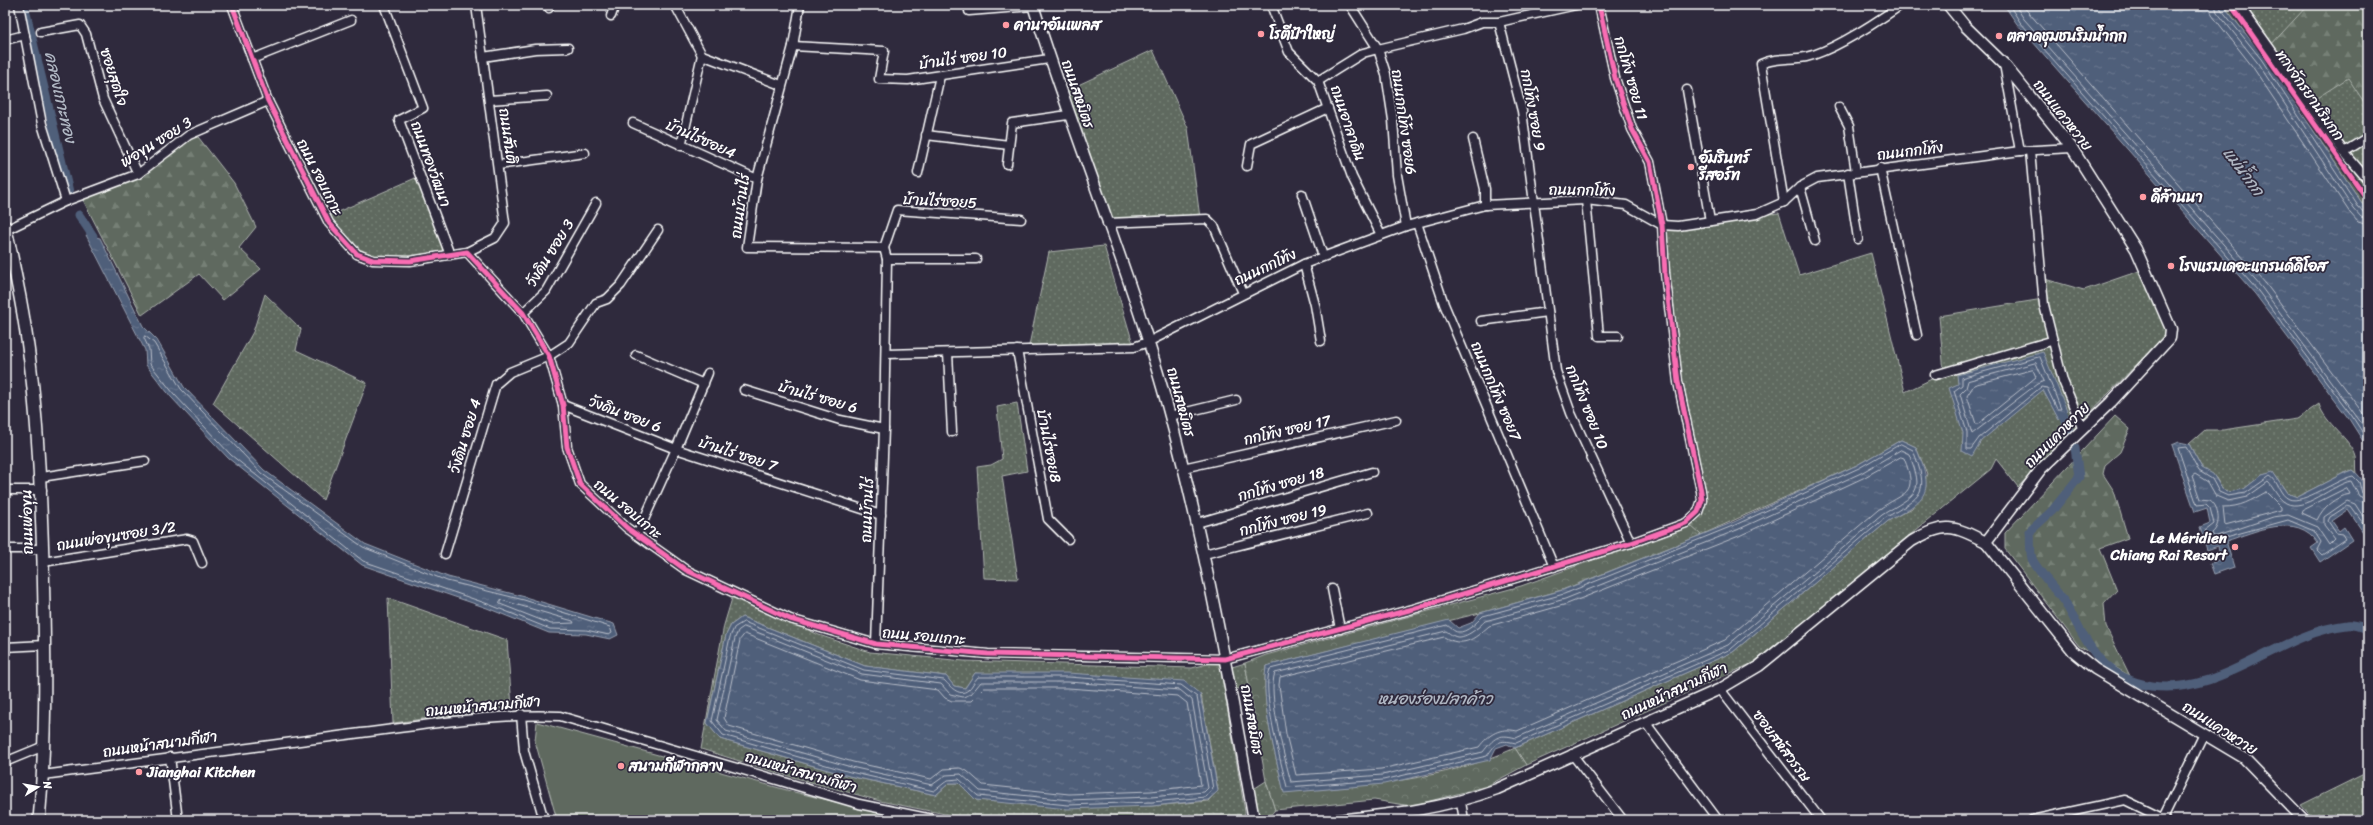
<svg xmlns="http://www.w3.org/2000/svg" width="2373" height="825" viewBox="0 0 2373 825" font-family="Sriracha,'Playpen Sans Thai',sans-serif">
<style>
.grass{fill:url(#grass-dots);stroke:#aeb4ae;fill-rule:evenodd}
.forest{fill:url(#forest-firs);stroke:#aeb4ae}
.park{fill:url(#park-crowns);stroke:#aeb4ae}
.pitch{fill:#5e695e;stroke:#aeb4ae}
.water{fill:url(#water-ripples);stroke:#969faf}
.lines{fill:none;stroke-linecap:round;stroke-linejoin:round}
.shore{stroke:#b9bfca;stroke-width:1}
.canal{stroke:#505f7a;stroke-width:9}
.minor-casing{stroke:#fff;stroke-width:11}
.tertiary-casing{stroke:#fff;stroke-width:13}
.secondary-casing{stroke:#fff;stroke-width:14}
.minor{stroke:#2f2a3d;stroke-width:8}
.tertiary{stroke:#2f2a3d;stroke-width:10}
.secondary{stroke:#2f2a3d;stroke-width:11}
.cycleway-casing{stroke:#2f2a3d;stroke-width:8}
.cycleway{stroke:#f96db3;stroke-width:5}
.poi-dot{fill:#ff9aa2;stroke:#2f2a3d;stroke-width:1.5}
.labels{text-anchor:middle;stroke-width:3.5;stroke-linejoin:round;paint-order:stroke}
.poi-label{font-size:15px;font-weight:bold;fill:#fff;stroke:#2f2a3d;text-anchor:start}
.street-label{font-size:15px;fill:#fff;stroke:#2f2a3d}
.water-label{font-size:16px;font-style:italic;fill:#b0b7c3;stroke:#2f2a3d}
</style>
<defs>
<pattern id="grass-dots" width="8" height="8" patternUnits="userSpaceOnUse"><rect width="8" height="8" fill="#5e695e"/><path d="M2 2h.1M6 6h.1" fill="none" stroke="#768076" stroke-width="1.8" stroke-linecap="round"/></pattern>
<pattern id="forest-firs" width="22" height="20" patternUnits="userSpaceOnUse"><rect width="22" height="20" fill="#5e695e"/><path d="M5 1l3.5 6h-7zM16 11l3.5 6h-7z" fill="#768076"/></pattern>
<pattern id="park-crowns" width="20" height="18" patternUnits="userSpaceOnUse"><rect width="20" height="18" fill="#5e695e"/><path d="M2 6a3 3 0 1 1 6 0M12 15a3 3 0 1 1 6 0" fill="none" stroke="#768076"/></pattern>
<pattern id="water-ripples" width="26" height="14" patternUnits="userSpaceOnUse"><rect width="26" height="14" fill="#505f7a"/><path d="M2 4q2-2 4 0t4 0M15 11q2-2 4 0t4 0" fill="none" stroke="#6a778e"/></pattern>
</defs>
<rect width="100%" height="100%" fill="#2f2a3d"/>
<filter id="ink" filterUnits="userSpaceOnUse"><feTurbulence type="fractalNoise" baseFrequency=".025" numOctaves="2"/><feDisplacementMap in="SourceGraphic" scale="8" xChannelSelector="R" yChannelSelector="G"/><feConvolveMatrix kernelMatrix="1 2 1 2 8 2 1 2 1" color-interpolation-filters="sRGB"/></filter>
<g filter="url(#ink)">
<g class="grass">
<polygon points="2239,5 2368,5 2368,189 2259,40"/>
<polygon points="1153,50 1188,128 1200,218 1107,223 1061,93"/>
<polygon points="420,176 450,255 410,261 357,254 326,217"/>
<polygon points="1779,213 1799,275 1871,253 1905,392 1944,373 1939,316 2043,299 2041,278 2084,290 2145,269 2171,329 2018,487 1996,459 1991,469 1753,663 1526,765 1515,748 1733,652 1888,521 1912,508 1927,474 1916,447 1901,440 1857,465 1701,535 1686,523 1701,496 1678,382 1662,225"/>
<polygon points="1104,246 1134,347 1028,350 1049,252"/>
<polygon points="265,294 301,329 296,350 367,383 323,500 213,403 253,332"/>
<polygon points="1017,403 1027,471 1002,476 1018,579 984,578 977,467 991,465 1002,459 997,407"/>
<path d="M2319,404C2324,423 2352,440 2356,457C2357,462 2356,468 2357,473L2353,470L2342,474L2297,497L2287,493L2275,475H2262L2244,489L2236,492H2229L2222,489L2216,478L2202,468L2189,444L2205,430H2223L2297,419Z"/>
<path d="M733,595L819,635L870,652L964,661L1192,668L1215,662L1220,664L1245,812L1243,820H975L880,801L778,773L701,749L724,625ZM742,617L865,666L946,676L954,686L965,688L975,673L1201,695L1218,790L1208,801L1152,806L976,800L959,783H949L936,795L849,776L720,739L707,723L726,635L731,625Z"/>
<polygon points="388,598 507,640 512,707 393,723"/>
<polygon points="1245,663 1250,691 1235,688 1232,667"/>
<polygon points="2368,772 2368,820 2314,820 2301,805"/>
<polygon points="1266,781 1275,810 1266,820 1261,820 1255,811 1252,790"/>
</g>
<g class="forest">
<polygon points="2308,5 2368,5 2368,105 2366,105 2348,78 2309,103 2269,47"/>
<polygon points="195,133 234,183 256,227 239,248 261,269 223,300 199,274 142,315 81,196 139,175"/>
<polygon points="2115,416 2130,429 2120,452 2105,465 2103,474 2114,491 2128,538 2100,548 2117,590 2104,604 2106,627 2130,676 2079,646 2005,549 2005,533"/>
</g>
<g class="park">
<polygon points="2223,5 2239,5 2259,40 2368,186 2368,212 2264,57"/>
<path d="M1690,525L1701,535L1562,590L1480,613L1266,666C1261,708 1275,751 1284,792C1361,786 1444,781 1515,748L1526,765L1487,786L1411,806L1374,800L1275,810L1266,781L1245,663L1266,655L1521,586Z"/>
</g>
<polygon class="pitch" points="537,722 794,792 912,820 557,820 535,741"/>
<g class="water">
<polygon points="2004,5 2223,5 2264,57 2368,212 2368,449 2349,419 2255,294 2017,24"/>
<polygon points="86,235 100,238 143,326 157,340 184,387 264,470 365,544 448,577 525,597 614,624 618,635 610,639 586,634 549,633 487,608 362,565 228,458 171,397 146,365 145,350"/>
<polygon points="2043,352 2067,410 2059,420 2043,390 1981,441 1972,456 1962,451 1963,433 1949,388 1958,384 1957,375"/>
<path d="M1901,440L1916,447C1934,492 1930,498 1888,521L1733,652L1515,748L1507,744L1496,748L1490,760L1384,784L1284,793C1275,751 1261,708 1266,666L1449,620L1458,628L1471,623L1480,613L1563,590L1734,522L1857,465Z"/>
<path d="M2179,442L2189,444L2202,468L2213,474L2222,489L2229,492L2244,489L2262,475L2273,472L2287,493L2297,497L2342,474L2353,470C2372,485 2368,511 2368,533L2365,535L2348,510L2332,521L2339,531L2344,527L2352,540L2320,562L2311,548L2318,543C2297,511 2255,532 2226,541L2234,567L2214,574L2210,563L2221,559L2218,546L2207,550L2200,527L2210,523L2207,508L2195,512L2172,445Z"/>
<polygon points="742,617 865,666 946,676 954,686 965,688 975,673 1068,673 1184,681 1200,694 1218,791 1208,800 1152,806 1068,809 976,800 959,783 949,783 936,795 849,776 720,739 707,723 726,635 731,625"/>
</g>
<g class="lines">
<g class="shore">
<polyline points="2009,5 2020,22 2258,291 2352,416 2368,441"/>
<polyline points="2015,5 2024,19 2262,288 2368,432"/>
<polyline points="2022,5 2266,284 2368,420"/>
<polyline points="2209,5 2212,15 2252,66 2350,213 2358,222 2368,225"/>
<polyline points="2215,5 2217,12 2257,62 2354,209 2361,217 2368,219"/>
<polyline points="2220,5 2221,9 2261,59 2358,206 2364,213 2368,214"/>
<polygon points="145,336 154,343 181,389 261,473 363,547 447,581 524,600 610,627 612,633 609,635 586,630 550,629 488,604 363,561 231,455 174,394 150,364 149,349 144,338"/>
<polygon points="2040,357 2061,409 2057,409 2047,388 2041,387 1979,438 1971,449 1967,449 1967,432 1954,391 1962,385 1962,378"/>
<polygon points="2036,363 2044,381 2037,384 1972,434 1960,394 1966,388 1968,381"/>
<polygon points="2033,370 2036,377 1978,424 1976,424 1967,396 1974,385"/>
<path d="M1901,444L1913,450C1930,494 1923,496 1885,518L1731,649L1516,743C1498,739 1497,742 1487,756L1383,780L1287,787C1281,762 1261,691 1270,669L1447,625C1450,627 1454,632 1458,632C1467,633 1477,622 1483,616L1564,594L1735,525L1859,468Z"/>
<path d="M1901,450L1909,454C1926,495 1915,494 1882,515L1728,645L1516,738C1498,733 1494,738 1483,752L1382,775L1291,782C1285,760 1267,692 1275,673L1446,631C1448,632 1451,635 1454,636C1464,641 1479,627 1485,621L1565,599L1737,530L1861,473Z"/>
<path d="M1901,457L1904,458C1919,496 1905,491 1878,510L1725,640L1517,731C1500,727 1489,734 1479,747L1381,769L1296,775L1286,734L1279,685L1280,677L1444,637C1463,648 1473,640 1489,626L1567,604L1739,536L1863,478Z"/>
<path d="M2347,488L2350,494C2335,497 2323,507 2317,520L2302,513L2303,510Z"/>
<path d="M2266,492L2281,507V510L2225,525L2223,507C2241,507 2250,501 2266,492Z"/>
<path d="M2368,495L2362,493L2359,482L2353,476C2337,479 2303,505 2289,499C2279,495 2278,480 2270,476L2246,493L2228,496L2219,492L2212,479L2199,471L2186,447L2178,448L2197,505L2206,504L2210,508L2214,524L2205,531L2210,544L2221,543L2226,537L2288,520L2314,531L2321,542L2317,550L2322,555L2346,539L2343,534L2336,533L2328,521L2330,517L2347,506L2351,507L2368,530"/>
<path d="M2368,500L2359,496L2351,481C2333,484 2304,513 2286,503C2277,498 2274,488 2268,482L2247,497L2228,501L2216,496L2208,482L2195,474L2192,476L2200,499L2210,500C2220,507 2221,526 2212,533L2214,537L2273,517L2288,515L2317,527L2329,545L2335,539L2324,525V517L2347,501L2355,504L2368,524"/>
<polygon points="501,600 573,621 574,623 551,624 500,604"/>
<path d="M744,622L864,670L944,680C949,685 959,698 968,690C972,687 974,681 978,677H1068L1181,685L1197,697L1213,789L1206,797L1152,802L1068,805L978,796L959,779L948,780L934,791L850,772L723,735L712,721L730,637L734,628Z"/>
<polygon points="744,627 862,674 941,684 950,694 963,697 971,694 981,682 1068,682 1180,690 1192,700 1208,788 1204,792 1151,797 1069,800 980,791 961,774 946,775 932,785 851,767 726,731 717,720 735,638 738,631"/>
<polygon points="745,634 860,680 938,690 945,698 952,701 971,701 984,688 1068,688 1178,696 1187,703 1201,785 1151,791 1069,794 983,785 967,771 960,768 944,769 931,779 853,762 729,726 724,718 740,640"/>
</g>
<g class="canal">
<polyline points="24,5 70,196"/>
<polyline points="79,215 93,236"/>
<polyline points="2064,415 2069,431"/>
<path d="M2075,448L2079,477L2052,511L2030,531C2031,539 2029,554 2033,561C2044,580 2063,595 2072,615C2091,652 2107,679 2151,686C2223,696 2278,633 2347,625C2354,624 2362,627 2368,629"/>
</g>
<g class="minor-casing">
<g id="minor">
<polyline points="19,5 42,124 66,201"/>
<polyline points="232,5 268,101 329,223 357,254 373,260 410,261 467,252 523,313 549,356 563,405 567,447 580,484 627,528 686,570 790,619 876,644 988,654 1225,659 1413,609 1631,543 1686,523 1698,512 1702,500 1701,491 1678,382 1665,273 1662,225 1650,162 1632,129 1615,78 1599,5"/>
<polyline points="384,5 423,108 399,120 450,255"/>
<polyline points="547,5 549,8"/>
<polyline points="675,5 702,55 781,85"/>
<polyline points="800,5 793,46 757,179 747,247 884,248 887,259 884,429 876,644"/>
<polyline points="1271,5 1289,52 1318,81 1352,177 1381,235"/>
<polyline points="1350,5 1378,49 1386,74 1393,120 1397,175 1406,226"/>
<polyline points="2239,5 2344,152 2368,180"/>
<polyline points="969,11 1033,6"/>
<polyline points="611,16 615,5"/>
<polyline points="1499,22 1522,111 1556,371 1571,413 1631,543"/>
<polyline points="41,32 80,25 86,34 103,99 138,174"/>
<polyline points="5,40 25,35"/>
<polyline points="793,46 884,51 879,79 908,80 1049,59"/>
<polyline points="483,57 535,49 568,48"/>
<polyline points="252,59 351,20"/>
<polyline points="2004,64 2020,151"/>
<polyline points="1318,81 1363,53 1378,49 1463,29 1482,22 1499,22 1576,5"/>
<polyline points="1687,90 1710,221"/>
<polyline points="489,100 547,96"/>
<polyline points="1839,107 1849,126 1856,172"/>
<polyline points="633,123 757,179"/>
<polyline points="926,135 1009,145"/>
<polyline points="1473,139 1485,189 1485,205"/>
<polyline points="681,146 702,55"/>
<polyline points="2030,151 2044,305 2063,381 2083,429"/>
<polyline points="2344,152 2368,137"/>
<polyline points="1007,164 1012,123 1068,115"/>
<polyline points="498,165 585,153"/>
<polyline points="1247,166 1251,144 1328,108"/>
<polyline points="1880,168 1917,335"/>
<polyline points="918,173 940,76"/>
<polyline points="1848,173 1858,239"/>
<polyline points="1800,187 1815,241"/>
<polyline points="1302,194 1323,256"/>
<polyline points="1586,200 1599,336 1618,336"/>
<path d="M1784,202L1761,64C1775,57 1791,60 1806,57C1833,51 1878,21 1901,5"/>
<polyline points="1107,223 1207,219 1214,226 1243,293"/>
<polyline points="1417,223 1444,304 1554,567"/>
<polyline points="6,230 66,201 138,174 189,135 268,101"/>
<polyline points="884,248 897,210 1021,219"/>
<polyline points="467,252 495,238 505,223 476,5"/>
<polyline points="887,259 976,259"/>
<polyline points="1304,264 1315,305 1321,341"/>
<polyline points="523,313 546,291 596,203"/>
<polyline points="1481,321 1548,312"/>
<polyline points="1017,350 1048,519 1068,539"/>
<polyline points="948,353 952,432"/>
<polyline points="886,354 1134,347 1148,342 1304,264 1406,226 1485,205 1586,200 1626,205 1662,225 1678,226 1757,214 1784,202 1800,187 1817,178 2020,151 2072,148"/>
<polyline points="636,355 704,384"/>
<polyline points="1935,375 2051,341"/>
<polyline points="744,390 840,420 884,429"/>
<polyline points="563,405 676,449 708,373"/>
<polyline points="1170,416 1236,400"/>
<polyline points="1183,468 1396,420"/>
<polyline points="41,477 145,461"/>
<polyline points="5,490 42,490"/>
<polyline points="1197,523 1372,472"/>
<polyline points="637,535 676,449 881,515"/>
<polyline points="5,549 42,549"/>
<polyline points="445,554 496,384 510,372 549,356 569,343 596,303 607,299 621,285 658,230"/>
<polyline points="1204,554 1368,513"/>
<polyline points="43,562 187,539 193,541 202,563"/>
<polyline points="1332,589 1340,629"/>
<polyline points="5,647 45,645"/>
<polyline points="1720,689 1821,820"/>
<polyline points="521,714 524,751 544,820"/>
<polyline points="1645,722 1718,820"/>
<polyline points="1572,754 1623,820"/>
<polyline points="170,757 178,820"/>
<polyline points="5,762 44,746"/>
<path d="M43,775C149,760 255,746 361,733C427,725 493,713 560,716L859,804L937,820"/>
<polyline points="1461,802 1464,820"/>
<polyline points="2032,820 2125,800 2166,820"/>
<polyline points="2162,820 2204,734"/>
</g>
</g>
<g class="tertiary-casing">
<g id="tertiary">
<path d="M1033,5C1076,143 1133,277 1170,416C1206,549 1230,685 1254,820"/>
<polyline points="1948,5 1965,26 2004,64 2072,148 2136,249 2171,329 2170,338 2111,402 2041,469 1986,542 2073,651 2095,669 2244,758 2304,820"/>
<path d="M1337,820C1394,814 1442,809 1497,789L1720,689L1759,666L1912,541C1945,522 1952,525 1986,542"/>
</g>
</g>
<g class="secondary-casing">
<path id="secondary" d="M5,226C10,244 13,263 17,282C36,374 40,467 43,561C45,647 47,734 39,820"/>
</g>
<use href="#minor" class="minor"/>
<use href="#tertiary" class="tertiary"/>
<use href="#secondary" class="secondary"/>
<g class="cycleway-casing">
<g id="cycleway">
<polyline points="232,5 268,101 329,223 357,254 373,260 410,261 467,252 523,313 549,356 563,405 567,447 580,484 627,528 686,570 790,619 876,644 988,654 1225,659 1413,609 1631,543 1686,523 1698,512 1702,500 1701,491 1678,382 1665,273 1662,225 1650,162 1632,129 1615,78 1599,5"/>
<polyline points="2231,5 2368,200"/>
</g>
</g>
<use href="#cycleway" class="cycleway"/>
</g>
</g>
<g class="poi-dot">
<circle cx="1006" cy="25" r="4"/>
<circle cx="1261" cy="34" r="4"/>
<circle cx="1999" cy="36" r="4"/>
<circle cx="1691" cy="167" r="4"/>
<circle cx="2143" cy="197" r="4"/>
<circle cx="2171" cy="266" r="4"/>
<circle cx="2235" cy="547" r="4"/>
<circle cx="621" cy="766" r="4"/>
<circle cx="139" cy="772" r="4"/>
</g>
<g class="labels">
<g class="poi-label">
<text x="1014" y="30">คานาอันเพลส</text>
<text x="1269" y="39">โรตีป้าใหญ่</text>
<text x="2007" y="41">ตลาดชุมชนริมน้ำกก</text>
<text x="1699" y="163">อัมรินทร์<tspan x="1699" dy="17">รีสอร์ท</tspan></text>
<text x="2151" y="202">ดีล้านนา</text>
<text x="2179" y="271">โรงแรมเดอะแกรนด์ดิโอส</text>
<text x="2227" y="543" text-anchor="end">Le Méridien<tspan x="2227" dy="17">Chiang Rai Resort</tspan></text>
<text x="629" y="771">สนามกีฬากลาง</text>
<text x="147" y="777">Jianghai Kitchen</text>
</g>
<g class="street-label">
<text transform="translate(963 58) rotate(-8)" y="5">บ้านไร่ ซอย 10</text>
<text transform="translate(114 77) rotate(72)" y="5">ซอยสุดใจ</text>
<text transform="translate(1631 78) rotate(74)" y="5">กกโท้ง ซอย 11</text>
<text transform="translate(1078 94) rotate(71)" y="5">ถนนสหมิตร</text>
<text transform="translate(2310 95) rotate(55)" y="5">ทางจักรยานริมกก</text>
<text transform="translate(1533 110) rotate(80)" y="5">กกโท้ง ซอย 9</text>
<text transform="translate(2063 115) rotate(52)" y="5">ถนนแควหวาย</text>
<text transform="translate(1404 122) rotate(82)" y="5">ถนนกกโท้ง ซอย6</text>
<text transform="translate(1348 123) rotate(71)" y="5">ถนนอาลาดิน</text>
<text transform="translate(508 136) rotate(82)" y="5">ถนนสันติ</text>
<text transform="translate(701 139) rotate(24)" y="5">บ้านไร่ซอย4</text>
<text transform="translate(156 142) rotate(-32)" y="5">พ่อขุน ซอย 3</text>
<text transform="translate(1910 151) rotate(-7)" y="5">ถนนกกโท้ง</text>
<text transform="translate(431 164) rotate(70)" y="5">ถนนทองวัฒนา</text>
<text transform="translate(320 177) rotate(63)" y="5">ถนน รอบเกาะ</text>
<text transform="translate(1582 190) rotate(1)" y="5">ถนนกกโท้ง</text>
<text transform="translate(940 201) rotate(3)" y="5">บ้านไร่ซอย5</text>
<text transform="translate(740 206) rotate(-82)" y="5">ถนนบ้านไร่</text>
<text transform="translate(550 253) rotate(-58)" y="5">วังดิน ซอย 3</text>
<text transform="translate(1265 267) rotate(-25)" y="5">ถนนกกโท้ง</text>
<text transform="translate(1496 391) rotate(67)" y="5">ถนนกกโท้ง ซอย7</text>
<text transform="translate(818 397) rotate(16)" y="5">บ้านไร่ ซอย 6</text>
<text transform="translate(1181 402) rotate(75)" y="5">ถนนสหมิตร</text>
<text transform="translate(1587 407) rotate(68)" y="5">กกโท้ง ซอย 10</text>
<text transform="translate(625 414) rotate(21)" y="5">วังดิน ซอย 6</text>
<text transform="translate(1287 430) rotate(-13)" y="5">กกโท้ง ซอย 17</text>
<text transform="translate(2057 435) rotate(-45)" y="5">ถนนแควหวาย</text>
<text transform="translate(465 436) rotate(-73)" y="5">วังดิน ซอย 4</text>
<text transform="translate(1049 446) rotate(79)" y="5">บ้านไร่ซอย8</text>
<text transform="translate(738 454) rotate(18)" y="5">บ้านไร่ ซอย 7</text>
<text transform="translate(1281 484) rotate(-16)" y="5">กกโท้ง ซอย 18</text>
<text transform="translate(628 509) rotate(40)" y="5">ถนน รอบเกาะ</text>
<text transform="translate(867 510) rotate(-88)" y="5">ถนนบ้านไร่</text>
<text transform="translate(1283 520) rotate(-14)" y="5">กกโท้ง ซอย 19</text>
<text transform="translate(27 522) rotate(-91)" y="5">ถนนพ่อขุน</text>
<text transform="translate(116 536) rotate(-9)" y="5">ถนนพ่อขุนซอย 3/2</text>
<text transform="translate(924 636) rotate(5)" y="5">ถนน รอบเกาะ</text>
<text transform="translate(1674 691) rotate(-25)" y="5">ถนนหน้าสนามกีฬา</text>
<text transform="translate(483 706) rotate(-5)" y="5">ถนนหน้าสนามกีฬา</text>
<text transform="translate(1252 720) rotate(80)" y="5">ถนนสหมิตร</text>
<text transform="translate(2220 728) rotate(33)" y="5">ถนนแควหวาย</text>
<text transform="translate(160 744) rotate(-8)" y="5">ถนนหน้าสนามกีฬา</text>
<text transform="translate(1782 746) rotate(53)" y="5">ซอยสหัสวรรษ</text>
<text transform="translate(801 772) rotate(16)" y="5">ถนนหน้าสนามกีฬา</text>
</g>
<g class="water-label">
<text transform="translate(61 97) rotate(77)" y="6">คลองเกาะทอง</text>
<text transform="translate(2244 171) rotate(53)" y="6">แม่น้ำกก</text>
<text x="1435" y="704">หนองร่องปลาค้าว</text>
</g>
</g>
<rect width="2373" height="825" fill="none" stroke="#2f2a3d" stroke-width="20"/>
<rect x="10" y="10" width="2353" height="805" fill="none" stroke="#fff" stroke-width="1.5" filter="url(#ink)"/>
<g transform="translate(38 787) rotate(79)" stroke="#2f2a3d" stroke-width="3" paint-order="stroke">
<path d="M0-3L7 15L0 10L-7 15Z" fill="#ffffff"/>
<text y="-6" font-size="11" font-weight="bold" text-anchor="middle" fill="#ffffff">N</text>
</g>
</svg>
